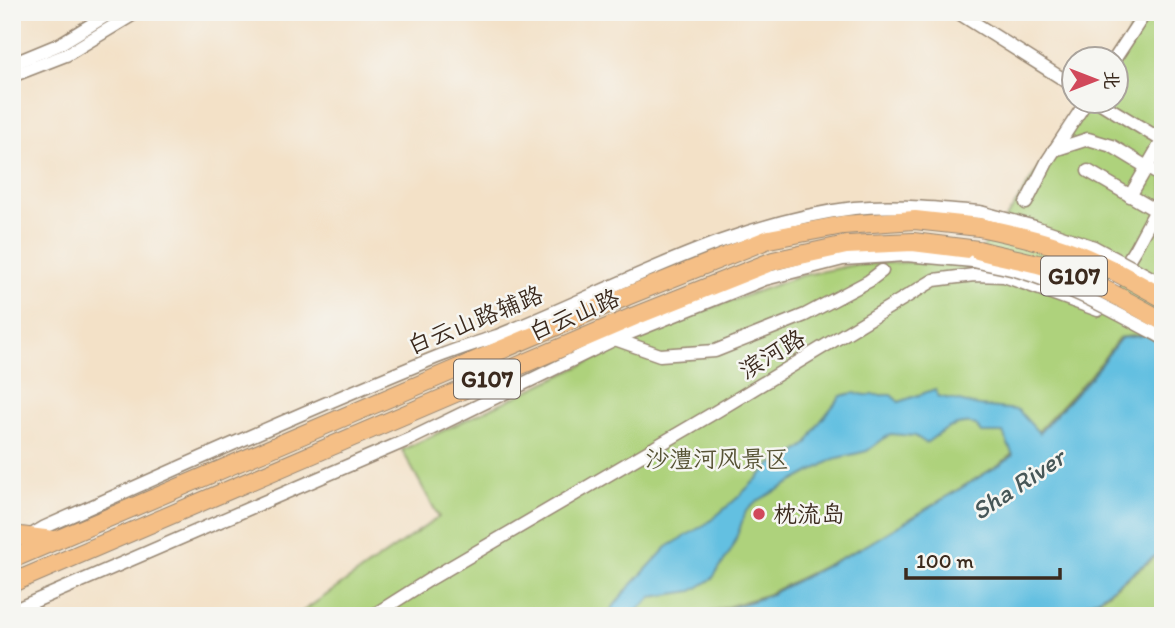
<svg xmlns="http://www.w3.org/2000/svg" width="1175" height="628" viewBox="0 0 1175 628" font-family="Itim,'LXGW WenKai TC',sans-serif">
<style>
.green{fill:#aed27c;stroke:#747e4d;stroke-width:2}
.water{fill:#63c0e1;stroke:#4f7580;stroke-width:2}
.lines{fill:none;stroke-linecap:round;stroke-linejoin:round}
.minor-casing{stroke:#978672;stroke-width:15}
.highway-casing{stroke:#978672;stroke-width:20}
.minor{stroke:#fff;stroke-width:12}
.highway{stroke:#f5bf86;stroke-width:18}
.minor-bridge-casing{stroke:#978672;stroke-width:15;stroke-linecap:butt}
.highway-bridge-casing{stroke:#978672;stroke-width:20;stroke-linecap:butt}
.minor-bridge{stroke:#fff;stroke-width:12}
.highway-bridge{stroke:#f5bf86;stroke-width:18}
.poi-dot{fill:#d1495b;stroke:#f6f6f2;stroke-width:2.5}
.labels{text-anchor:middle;stroke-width:5;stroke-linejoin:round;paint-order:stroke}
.shield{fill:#f6f6f2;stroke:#73675e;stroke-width:2}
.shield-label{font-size:23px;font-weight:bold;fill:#3b2a1e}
.street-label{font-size:24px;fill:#3b2a1e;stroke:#f6f6f2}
.park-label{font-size:24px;fill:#585436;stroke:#f6f6f2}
.poi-label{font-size:24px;fill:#3b2a1e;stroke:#f6f6f2;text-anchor:start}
.water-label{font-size:26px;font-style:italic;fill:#475758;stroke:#f6f6f2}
</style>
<rect width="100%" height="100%" fill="#f6f6f2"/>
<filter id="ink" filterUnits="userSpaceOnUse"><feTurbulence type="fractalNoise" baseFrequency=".0143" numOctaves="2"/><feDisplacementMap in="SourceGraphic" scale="14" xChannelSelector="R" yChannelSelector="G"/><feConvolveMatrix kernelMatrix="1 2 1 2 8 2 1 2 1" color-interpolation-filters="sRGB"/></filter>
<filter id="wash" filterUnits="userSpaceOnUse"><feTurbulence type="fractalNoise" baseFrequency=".00686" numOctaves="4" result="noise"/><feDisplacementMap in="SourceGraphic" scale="28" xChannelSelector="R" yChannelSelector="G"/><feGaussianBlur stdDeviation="1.57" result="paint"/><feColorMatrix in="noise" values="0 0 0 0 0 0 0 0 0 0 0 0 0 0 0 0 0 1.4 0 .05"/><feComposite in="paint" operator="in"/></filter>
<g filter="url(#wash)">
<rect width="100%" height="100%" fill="#f3e1c7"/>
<g class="green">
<polygon points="1139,12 1163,12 1163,295 1139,335 1119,338 1095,370 1034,436 1000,464 867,545 766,595 697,616 296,616 439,517 402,450 678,320 800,276 853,265 907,262 969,265 1013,208 1080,102 1116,102 1116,60"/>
<polygon points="1163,551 1163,616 1064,616 1100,599"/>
</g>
<path class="water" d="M1163,298V550L1099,598L1060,616H706L767,596L867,545L1001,464L1013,455L1003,433H981L976,425C956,420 941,432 926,443L915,436L890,434L867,451L834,459L759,500L746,511L732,549L712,579L692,591L652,597L631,616H606L625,592L667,547L709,522L736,499L773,463L785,461L807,444L819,423L841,396L853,393L866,395H891L899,402L935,389L938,396L979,406L1018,410L1039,433L1090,378L1121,338L1141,336Z"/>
</g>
<g filter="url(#ink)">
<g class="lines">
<g class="minor-casing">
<g id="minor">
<polyline points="957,12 1074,86"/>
<polyline points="802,13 803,12"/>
<polyline points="1114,60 1143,16 1147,12"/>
<polyline points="12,64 58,45 112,12"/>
<polyline points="12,76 66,55 137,12"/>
<polyline points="1099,102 1163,141"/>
<polyline points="1054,150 1088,139 1112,146 1163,177"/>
<polyline points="1088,171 1155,210"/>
<polyline points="1130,196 1162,141"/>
<polyline points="1026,203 1048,160 1086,102"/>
<polyline points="612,338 660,355 715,351 805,315 869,281 882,271"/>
<path d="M28,537L45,527C175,470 305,410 437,357C457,349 477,343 497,336C613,290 728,223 854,208C896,204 938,209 980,212"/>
<polyline points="12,611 412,438 615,339 765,279 843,259 906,255 973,261"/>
<polyline points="372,616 432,578 712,414 934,280 974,275 1004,276 1098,310 1135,249 1163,197"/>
<polyline points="1156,616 1163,611"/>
</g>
</g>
<g class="highway-casing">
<g id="highway">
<polyline points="12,535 53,540"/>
<polyline points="12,559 627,296 769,239 843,225 915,220 979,227"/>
<polyline points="12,583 635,316 773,261 846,245 913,242 978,250"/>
</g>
</g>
<use href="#minor" class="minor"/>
<use href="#highway" class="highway"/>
<g class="minor-bridge-casing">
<g id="minor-bridge">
<polyline points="980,212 1035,227 1094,247 1163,284"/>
<path d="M973,261C987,264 1001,266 1015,270C1067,285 1115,312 1163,338"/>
</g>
</g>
<g class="highway-bridge-casing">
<g id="highway-bridge">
<path d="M979,227C1008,233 1036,239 1064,249C1099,261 1131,280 1163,298"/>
<path d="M978,250C1003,257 1031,261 1056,269C1094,282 1128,302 1163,321"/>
</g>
</g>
<use href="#minor-bridge" class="minor-bridge"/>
<use href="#highway-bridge" class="highway-bridge"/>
</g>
</g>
<circle class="poi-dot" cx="759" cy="514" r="7"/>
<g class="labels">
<g class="shield">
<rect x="1041" y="256.5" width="66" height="39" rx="5"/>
<rect x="454" y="359.5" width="66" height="39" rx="5"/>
</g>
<g class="shield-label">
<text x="1074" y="284">G107</text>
<text x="487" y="387">G107</text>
</g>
<g class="street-label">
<text transform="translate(574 315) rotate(-23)" y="8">白云山路</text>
<text transform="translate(475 320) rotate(-22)" y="8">白云山路辅路</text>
<text transform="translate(772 354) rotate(-31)" y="8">滨河路</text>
</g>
<g class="park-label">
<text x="717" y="467">沙澧河风景区</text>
</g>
<g class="poi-label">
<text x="773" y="522">枕流岛</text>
</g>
<g class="water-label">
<text transform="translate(1018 484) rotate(-34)" y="9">Sha River</text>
</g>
</g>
<rect width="1175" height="628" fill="none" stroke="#f6f6f2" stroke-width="42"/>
<g transform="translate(1095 80) rotate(90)"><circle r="33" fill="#f6f6f2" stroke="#aba49d" stroke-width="2"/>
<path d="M0-5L12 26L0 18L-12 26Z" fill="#d1495b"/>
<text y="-10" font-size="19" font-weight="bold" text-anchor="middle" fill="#3b2a1e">北</text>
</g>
<path d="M906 568v10h154v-10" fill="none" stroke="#3b2a1e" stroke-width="3.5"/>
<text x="916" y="568" font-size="21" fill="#3b2a1e" stroke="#f6f6f2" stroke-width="5" paint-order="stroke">100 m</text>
</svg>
